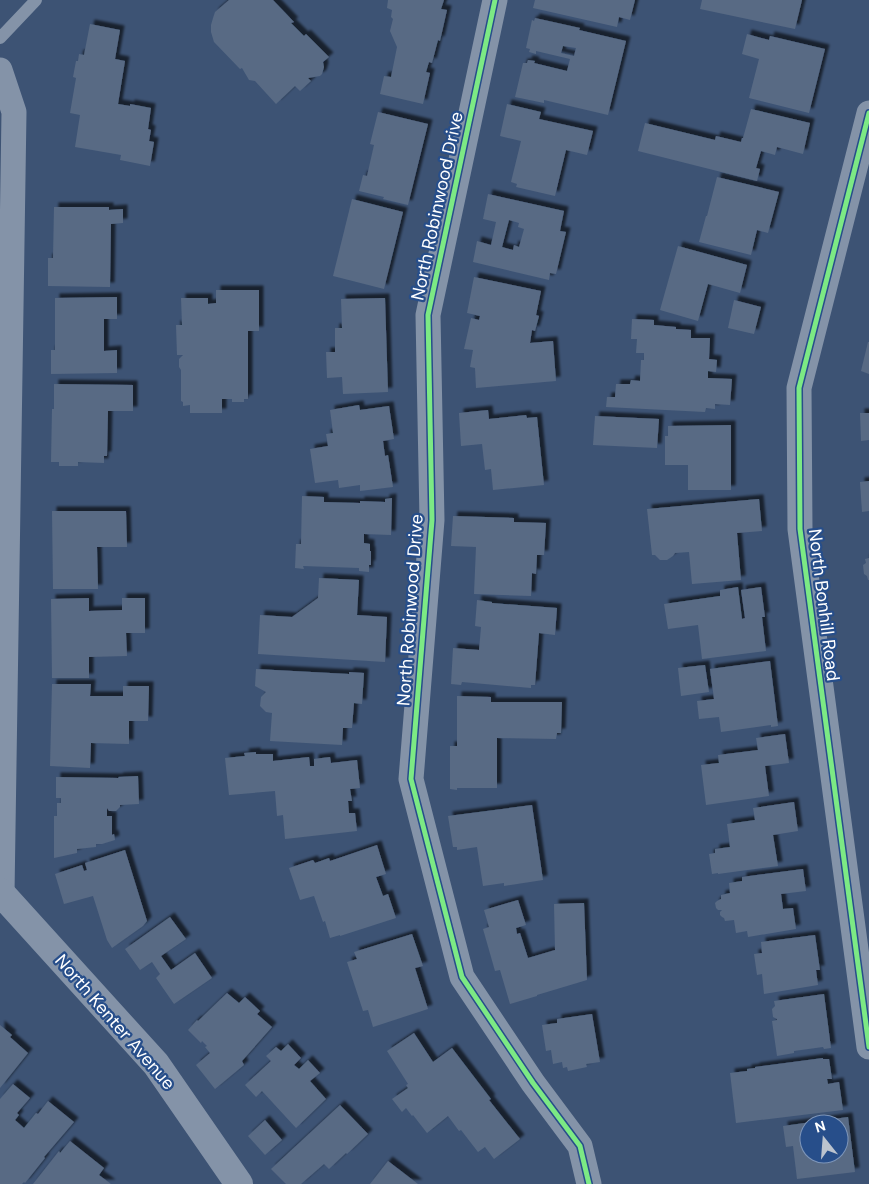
<svg xmlns="http://www.w3.org/2000/svg" width="869" height="1184" viewBox="0 0 869 1184" font-family="'DM Sans',sans-serif">
<style>
.building{fill:#586a84;fill-rule:evenodd;filter:url(#shadow)}
.lines{fill:none;stroke-linecap:round;stroke-linejoin:round}
.service{stroke:#8493a8;stroke-width:12}
.minor{stroke:#8493a8;stroke-width:25}
.tertiary{stroke:#8493a8;stroke-width:28}
.cycleway-casing{stroke:#274e8a;stroke-width:8}
.cycleway{stroke:#7ce984;stroke-width:5}
.labels{text-anchor:middle;stroke-width:4.5;stroke-linejoin:round;paint-order:stroke}
.street-label{font-size:18px;fill:#fff;stroke:#274e8a}
</style>
<defs>
<filter id="shadow"><feDropShadow dx="4.5" dy="-4.5" stdDeviation="1" flood-color="#0009"/></filter>
</defs>
<rect width="100%" height="100%" fill="#3d5374"/>
<g class="building">
<polygon points="229,0 273,0 294,22 291,23 304,36 306,34 329,57 323,62 324,67 322,74 320,76 308,78 311,81 300,91 295,86 276,104 255,81 249,80 242,68 240,69 214,42 211,32 211,25 213,18 215,12"/>
<polygon points="388,0 444,0 441,9 447,10 440,41 438,40 432,63 429,62 426,72 430,73 423,104 380,94 384,76 391,77 397,47 390,31 393,19 391,17 392,10 387,8"/>
<polygon points="535,0 635,0 630,20 619,17 617,27 533,8"/>
<polygon points="702,0 802,0 795,29 700,9"/>
<path d="M535,18L580,28L579,30L626,41L608,115L544,100V103L515,97L523,63H527L528,60L535,61L534,63L567,71L570,59L536,51V54L529,52L530,49L526,48L532,20L534,21ZM563,46L576,48L574,56L561,53Z"/>
<polygon points="90,24 120,30 115,59 125,61 118,104 130,106 130,104 151,108 148,129 151,130 149,141 154,142 150,166 120,160 121,155 75,147 80,115 70,113 76,78 73,77 76,61 78,61 79,54 84,55"/>
<polygon points="747,34 769,40 770,36 825,49 809,113 749,98 759,59 742,54"/>
<polygon points="507,104 541,112 539,119 593,131 587,155 566,150 555,196 516,187 517,184 511,182 521,141 500,136"/>
<polygon points="751,109 810,123 803,154 777,147 775,155 761,151 756,168 760,169 757,181 638,151 645,123 715,140 716,136 741,142 742,138 743,138"/>
<polygon points="378,112 428,124 408,205 383,199 384,197 359,191 363,175 367,176 374,145 370,144"/>
<polygon points="717,177 779,192 768,233 757,230 751,255 699,242 706,216 707,216"/>
<path d="M488,194L564,211L560,231L566,232L556,274L550,273L549,280L473,262L477,241L491,245L496,222L483,219ZM509,220L519,223L518,227L524,229L519,247L514,245L513,250L502,247Z"/>
<polygon points="352,199 403,212 384,289 333,276"/>
<polygon points="54,207 109,207 109,210 123,209 123,223 111,224 110,287 48,286 48,258 53,258"/>
<polygon points="678,246 747,265 740,293 708,284 698,321 660,310"/>
<polygon points="474,277 541,291 536,315 539,316 535,331 532,330 530,343 553,341 556,381 476,388 475,368 470,367 473,350 464,349 471,318 479,320 480,316 467,313"/>
<polygon points="216,290 259,290 259,331 248,331 248,399 244,399 244,402 232,402 232,399 222,399 222,413 190,413 190,405 183,406 183,402 181,401 181,370 179,367 179,359 183,355 177,355 176,325 182,325 181,298 208,298 208,304 216,303"/>
<polygon points="117,297 117,319 104,319 104,351 117,350 117,373 51,374 51,350 55,350 55,298"/>
<polygon points="385,298 388,392 343,394 342,377 327,378 326,352 335,352 335,328 342,328 341,299"/>
<polygon points="734,300 761,307 754,334 728,328"/>
<polygon points="632,319 654,320 654,325 676,327 676,329 691,330 691,338 710,338 709,359 717,360 716,372 708,371 708,378 732,379 730,405 715,404 715,409 706,408 705,412 606,407 607,397 615,397 616,384 630,384 631,380 640,381 641,360 644,360 644,353 636,353 637,339 631,339"/>
<polygon points="868,342 869,342 869,374 861,371"/>
<polygon points="54,384 133,385 133,411 108,411 107,456 104,456 104,463 78,462 78,466 59,466 59,462 51,462 52,409 54,409"/>
<polygon points="359,405 360,410 389,406 394,439 383,441 385,456 388,455 393,487 360,491 360,485 339,488 338,480 315,483 310,449 328,446 326,434 333,433 330,410"/>
<polygon points="488,410 489,419 526,415 527,418 537,417 544,485 493,490 491,469 485,470 482,444 461,446 459,413"/>
<polygon points="860,413 869,413 869,440 861,441"/>
<polygon points="595,416 659,419 657,448 593,445"/>
<polygon points="731,425 731,490 688,490 688,465 665,465 665,436 668,436 668,426"/>
<polygon points="869,481 869,511 862,512 860,482"/>
<polygon points="302,496 324,497 324,502 360,503 360,501 385,502 385,499 392,498 391,535 364,534 364,543 370,544 370,551 371,551 371,565 369,565 369,572 359,571 359,568 303,566 304,569 295,568 296,544 301,544"/>
<polygon points="759,499 762,531 737,533 741,580 692,584 689,552 675,553 673,556 667,560 660,560 655,555 652,555 647,509"/>
<polygon points="52,511 126,511 127,547 97,547 98,589 53,589"/>
<polygon points="453,516 514,518 514,522 546,523 544,555 537,555 536,574 532,573 531,596 474,594 476,547 451,546"/>
<polygon points="869,558 869,580 868,580 867,576 864,574 863,565 866,563 865,559"/>
<polygon points="319,578 359,580 357,615 387,617 385,662 258,654 260,615 292,617 318,598"/>
<polygon points="738,587 742,619 745,618 741,590 761,587 765,617 762,617 766,651 702,659 698,625 668,629 664,604 720,596 720,590"/>
<polygon points="89,598 89,611 122,610 122,598 145,598 145,633 126,633 127,656 89,657 89,678 52,678 51,599"/>
<polygon points="477,600 492,602 492,603 557,608 555,635 539,633 535,685 531,685 531,688 462,682 461,685 451,684 453,648 479,650 481,627 475,626"/>
<polygon points="770,661 778,726 771,727 771,725 721,732 719,717 699,719 697,701 714,699 710,669"/>
<polygon points="705,665 709,692 681,696 678,668"/>
<polygon points="256,669 349,674 349,672 364,673 362,704 354,703 352,728 343,728 342,745 270,741 272,713 266,712 260,706 261,697 266,692 255,686"/>
<polygon points="52,684 91,684 90,696 123,696 123,686 149,686 148,721 129,721 129,744 91,743 90,768 50,766"/>
<polygon points="457,696 491,697 491,702 562,702 561,733 557,733 556,739 497,738 497,788 457,788 457,790 450,789 450,746 457,746"/>
<polygon points="785,734 789,763 765,766 769,796 706,805 701,765 719,763 718,755 758,750 756,738"/>
<polygon points="256,752 256,754 273,754 273,761 309,757 310,766 314,766 314,759 330,757 331,763 357,760 360,788 350,789 352,801 348,801 349,813 355,813 357,831 285,839 283,815 277,816 275,791 229,795 225,758 245,756 244,753"/>
<polygon points="138,776 139,804 120,805 120,807 116,811 109,811 107,808 107,816 112,816 112,835 114,834 115,840 102,844 96,844 96,847 77,849 77,853 54,858 54,816 57,816 57,803 61,803 61,798 56,798 56,777 119,778 118,777"/>
<polygon points="794,802 798,831 773,835 778,866 718,874 718,873 712,874 709,854 715,853 715,849 730,847 727,824 755,820 753,808"/>
<polygon points="532,805 543,880 504,886 504,883 483,886 477,847 457,850 457,847 453,847 448,816"/>
<polygon points="377,845 386,874 376,877 383,896 388,894 396,918 340,936 340,935 330,938 325,921 323,922 314,896 300,900 289,868 313,860 315,863 329,858 330,861"/>
<polygon points="125,850 147,921 143,926 112,948 107,940 93,896 64,904 55,874 82,865 84,871 87,870 85,863"/>
<polygon points="803,869 806,891 781,894 783,909 793,908 796,929 748,937 747,931 736,933 734,920 725,921 724,918 722,917 720,915 720,912 722,910 718,910 716,908 715,903 717,901 721,899 721,895 730,893 729,883 742,881 742,877"/>
<polygon points="518,900 526,925 516,928 517,934 520,933 528,958 555,950 554,904 584,903 587,980 537,995 537,996 510,1004 500,970 495,971 483,929 489,927 484,910"/>
<polygon points="170,917 186,939 161,956 171,970 195,953 212,978 174,1004 156,978 160,974 152,962 140,970 125,949"/>
<polygon points="412,934 423,966 415,968 428,1009 373,1027 368,1010 363,1011 347,962 357,959 354,952"/>
<polygon points="815,935 820,970 816,970 818,985 764,994 762,974 757,975 754,954 762,953 761,942"/>
<polygon points="227,993 239,1003 245,997 260,1011 257,1014 272,1027 242,1061 244,1065 215,1089 196,1065 210,1053 205,1047 207,1046 202,1041 201,1043 188,1030 197,1020 198,1021"/>
<polygon points="824,994 831,1048 824,1049 823,1047 794,1051 794,1053 777,1056 772,1021 777,1020 777,1019 773,1017 772,1009 775,1006 774,1001"/>
<polygon points="592,1014 600,1062 586,1064 587,1067 568,1071 567,1067 563,1068 562,1062 553,1064 551,1050 546,1051 542,1025 557,1023 557,1019"/>
<polygon points="0,1025 12,1035 10,1037 28,1053 0,1088"/>
<polygon points="414,1033 433,1062 452,1048 491,1099 489,1100 520,1139 494,1159 485,1147 478,1152 461,1130 459,1131 448,1116 427,1133 413,1115 412,1116 406,1108 402,1112 392,1099 408,1088 406,1085 408,1084 387,1051"/>
<polygon points="288,1044 301,1058 294,1065 299,1069 308,1060 320,1073 310,1081 326,1099 296,1128 262,1091 256,1097 245,1085 271,1061 266,1056 276,1047 281,1051"/>
<polygon points="823,1058 823,1059 829,1059 832,1079 827,1079 828,1084 839,1082 843,1110 736,1123 730,1073 747,1071 747,1069 755,1068 755,1067"/>
<polygon points="13,1084 30,1098 17,1113 19,1115 15,1120 24,1128 36,1113 38,1114 48,1101 74,1122 44,1157 45,1158 25,1183 24,1182 22,1184 0,1184 0,1099"/>
<polygon points="340,1105 368,1134 347,1154 346,1153 329,1169 324,1164 301,1184 286,1184 271,1169"/>
<path d="M848,1117L855,1172L797,1179L793,1146L786,1147L783,1126ZM809,1124H839V1154H809Z"/>
<polygon points="265,1120 282,1140 265,1155 248,1136"/>
<polygon points="70,1141 104,1168 99,1175 111,1184 33,1184 59,1151 60,1153"/>
<polygon points="388,1161 418,1184 370,1184"/>
</g>
<g class="lines">
<polyline class="service" points="0,38 36,0"/>
<g class="minor">
<polyline points="495,0 428,315 432,520 411,779 462,977 533,1083 580,1146 589,1184"/>
<polyline points="0,70 14,112 2,894 0,897"/>
<polyline points="869,113 799,388 800,529 869,1047"/>
</g>
<polyline class="tertiary" points="0,892 156,1064 239,1184"/>
<g class="cycleway-casing">
<g id="cycleway">
<polyline points="495,0 428,315 432,520 411,779 462,977 533,1083 580,1146 589,1184"/>
<polyline points="869,113 799,388 800,529 869,1047"/>
</g>
</g>
<use href="#cycleway" class="cycleway"/>
</g>
<g class="labels">
<g class="street-label">
<text transform="translate(437 206) rotate(-78)" y="6">North Robinwood Drive</text>
<text transform="translate(824 605) rotate(83)" y="6">North Bonhill Road</text>
<text transform="translate(410 610) rotate(-86)" y="6">North Robinwood Drive</text>
<text transform="translate(115 1022) rotate(49)" y="6">North Kenter Avenue</text>
</g>
</g>
<g transform="translate(824 1139) rotate(343)"><circle r="24" fill="#274e8a" stroke="#7d95b9"/>
<path d="M0-4L9 19L0 12L-9 19Z" fill="#bbc3ce"/>
<text y="-8" font-size="14" font-weight="bold" text-anchor="middle" fill="#ffffff">N</text>
</g>
</svg>
